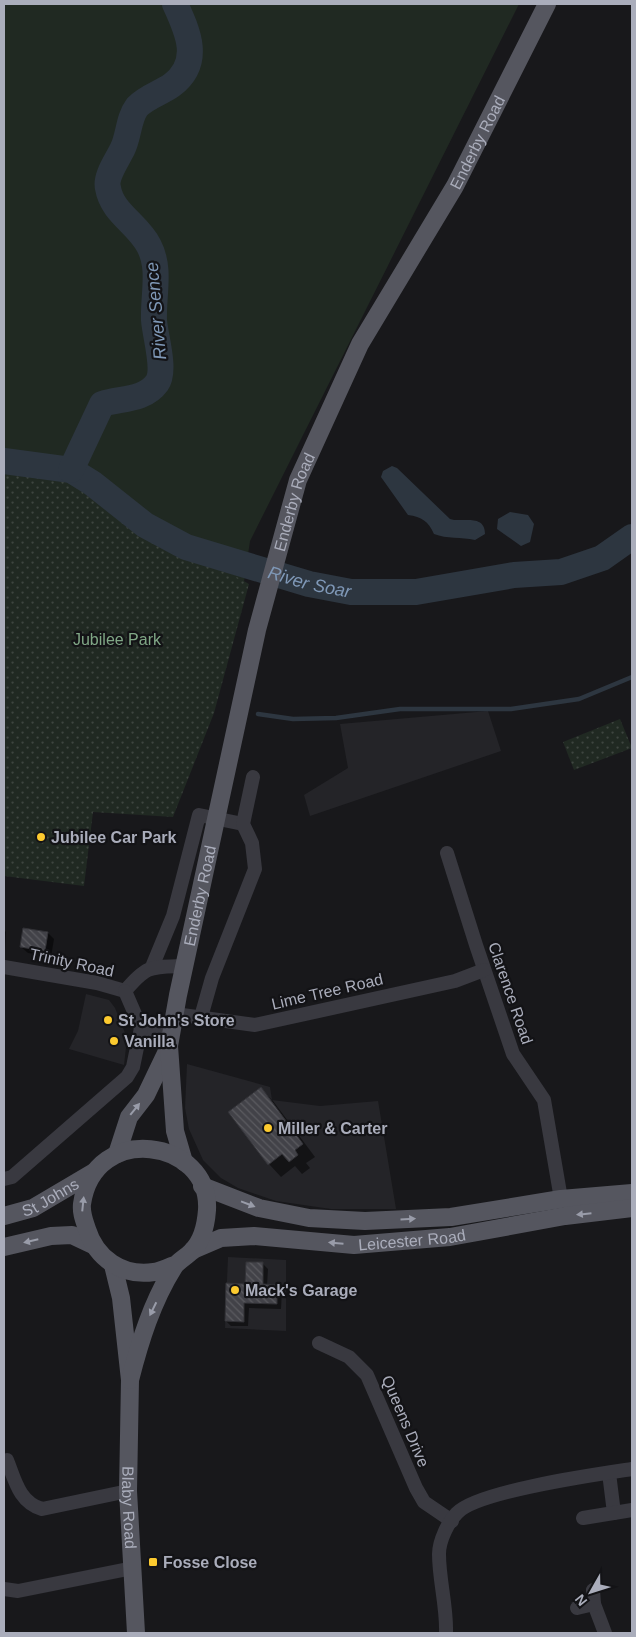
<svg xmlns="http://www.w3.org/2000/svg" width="636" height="1637" viewBox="0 0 636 1637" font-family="Helvetica,sans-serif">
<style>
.built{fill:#242428}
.green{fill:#202922}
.park{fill:url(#park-dots)}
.water{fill:#2d3640}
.shadow{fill:#0007}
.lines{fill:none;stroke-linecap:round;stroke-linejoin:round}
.stream{stroke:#2d3640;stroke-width:4.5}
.river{stroke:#2d3640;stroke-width:26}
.building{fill:url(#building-back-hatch);stroke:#323237}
.minor{stroke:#393940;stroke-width:14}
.major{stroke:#55565f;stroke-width:18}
.oneway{fill:#999ca9}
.poi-dot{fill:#fcca2f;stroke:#131316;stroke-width:2}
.labels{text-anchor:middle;stroke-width:4.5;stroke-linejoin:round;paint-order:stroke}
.street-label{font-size:16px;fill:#aaadbb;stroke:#131316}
.park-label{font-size:16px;fill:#80a786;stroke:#131316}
.poi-label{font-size:16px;font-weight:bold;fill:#aaadbb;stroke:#131316;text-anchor:start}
.water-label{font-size:18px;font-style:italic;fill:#7f98b7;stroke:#131316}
</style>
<defs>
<pattern id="park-dots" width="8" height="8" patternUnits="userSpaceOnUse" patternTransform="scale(1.25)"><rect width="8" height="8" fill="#202922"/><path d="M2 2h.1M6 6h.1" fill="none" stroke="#3e4540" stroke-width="1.8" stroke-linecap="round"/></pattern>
<pattern id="building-back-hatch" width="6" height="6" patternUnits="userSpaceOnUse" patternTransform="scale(1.25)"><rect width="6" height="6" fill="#424248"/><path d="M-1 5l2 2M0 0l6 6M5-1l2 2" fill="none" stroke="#5b5b60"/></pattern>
</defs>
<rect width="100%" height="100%" fill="#18181b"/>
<g class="built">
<polygon points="488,711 501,751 310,816 304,795 348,768 340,724"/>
<polygon points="86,994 109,1000 115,1008 127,1038 124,1065 69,1049 78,1031"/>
<polygon points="187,1064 270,1087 272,1100 320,1106 378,1101 396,1209 331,1209 276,1201 238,1188 221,1178 203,1160 189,1129 185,1108"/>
<polygon points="228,1257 286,1260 286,1331 225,1328"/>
</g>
<polygon class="green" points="4,4 519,4 250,541 244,582 145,525 92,483 71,470 4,461"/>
<g class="park">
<polygon points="4,461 71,470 92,483 145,525 249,584 214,713 173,817 93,812 84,886 4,876"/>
<polygon points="620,719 632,748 574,770 563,742"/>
</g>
<g class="water">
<path d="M392,466L397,468L450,519C461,523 485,513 485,534L475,540C461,537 447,539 434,534C428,521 422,517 408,515L381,477L383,471Z"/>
<polygon points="510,512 528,515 534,524 530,542 521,546 497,529 498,519"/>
</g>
<g class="shadow">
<polygon points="4,930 6,932 5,950 4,950"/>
<polygon points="48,933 54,939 51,957 28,953 21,947"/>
<polygon points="261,1089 273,1101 315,1157 306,1163 310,1168 302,1174 295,1166 281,1177 269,1164"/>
<polygon points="263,1264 268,1269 267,1286 277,1286 282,1291 281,1309 249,1308 248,1326 231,1326 226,1321 246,1285"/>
</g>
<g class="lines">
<polyline class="stream" points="258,714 293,719 336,718 400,709 511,709 579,699 632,677"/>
<g class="river">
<path id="s1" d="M4,461L71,470L92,483L145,525L186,547L309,584L351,592H416L514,575L561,572L602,558L632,537"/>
<path d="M71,470L102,404C120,398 144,401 157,383C166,370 155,336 154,320C153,295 161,269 149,246C138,224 112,213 108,188C105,177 117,160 122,150C129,137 128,119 137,107C146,97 161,93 172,85C202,62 188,32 175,4"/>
</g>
</g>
<g class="building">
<polygon points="23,928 48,932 45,951 20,947"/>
<polygon points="261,1087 303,1144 295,1150 298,1155 289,1162 282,1154 268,1165 228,1112"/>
<polygon points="246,1262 263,1262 263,1284 277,1285 277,1304 244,1303 244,1322 225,1321 226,1283 245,1284"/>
</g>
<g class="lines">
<g class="minor">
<polyline points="447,853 476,945 513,1054 544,1100 561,1199"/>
<polyline points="4,967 97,983 125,991"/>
<polyline points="152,967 173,916 199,815 243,824"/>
<path d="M125,991C147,965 150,967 183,966"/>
<polyline points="175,1014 255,1025 455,981 484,970"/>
<polyline points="201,1017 212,978 255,869 252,843 243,824 253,777"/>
<polyline points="141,1028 171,1035"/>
<polyline points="4,1179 12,1177 127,1077 133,1067 141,1028 125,991"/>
<polyline points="319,1343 349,1357 367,1375 416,1488 424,1502 452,1521"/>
<path d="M7,1460C15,1480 19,1502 42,1509L128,1491"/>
<polyline points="609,1473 614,1513"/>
<polyline points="583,1518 632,1510"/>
<polyline points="4,1589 18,1591 133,1568"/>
<polyline points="593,1590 594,1604 605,1633"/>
<polyline points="577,1608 594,1604"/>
<path d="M446,1633C447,1607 439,1580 439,1554C439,1541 448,1522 457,1513C477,1491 599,1474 632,1469"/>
</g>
<g class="major">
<polyline points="117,1154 129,1117 146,1095 169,1047"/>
<path id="s2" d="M184,1162L175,1131L169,1046L178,995L257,630L298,480L360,344L455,186L547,4"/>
<polyline points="202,1186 259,1208 309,1218 365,1221 451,1217 561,1199 632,1193"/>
<path id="s3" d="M4,1216L33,1208L94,1172"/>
<polyline points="4,1247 51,1236 72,1235 91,1244"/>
<path id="s4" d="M193,1250L221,1238L254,1236L354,1245L450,1237L565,1216L632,1208"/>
<path id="s5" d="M113,1265L121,1298L130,1380L128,1491L136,1633"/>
<path d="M130,1380C140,1341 152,1302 174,1267C178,1261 186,1257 191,1252C202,1242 206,1224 207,1210C211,1139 94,1121 82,1204C81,1213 84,1220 87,1229C96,1258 122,1277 154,1272C161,1271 168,1267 175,1265"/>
</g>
</g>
<defs><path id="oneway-solid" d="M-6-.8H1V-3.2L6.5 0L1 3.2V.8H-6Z" transform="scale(1.25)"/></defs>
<g class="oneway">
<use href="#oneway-solid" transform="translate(135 1109) rotate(-51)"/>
<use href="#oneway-solid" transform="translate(83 1204) rotate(-84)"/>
<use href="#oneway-solid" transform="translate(248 1204) rotate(21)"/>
<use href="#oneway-solid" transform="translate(584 1214) rotate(174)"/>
<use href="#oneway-solid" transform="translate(408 1219) rotate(-3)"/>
<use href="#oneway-solid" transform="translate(31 1241) rotate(167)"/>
<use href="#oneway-solid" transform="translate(336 1243) rotate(-175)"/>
<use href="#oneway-solid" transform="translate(153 1309) rotate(116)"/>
</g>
<g class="poi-dot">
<circle cx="41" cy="837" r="5"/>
<circle cx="108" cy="1020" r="5"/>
<circle cx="114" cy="1041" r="5"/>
<circle cx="268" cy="1128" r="5"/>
<circle cx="235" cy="1290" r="5"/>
<rect x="148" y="1557" width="10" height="10" rx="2.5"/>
</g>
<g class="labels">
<g class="street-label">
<text dy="6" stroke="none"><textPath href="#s2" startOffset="1081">Enderby Road</textPath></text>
<text dy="6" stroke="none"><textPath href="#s2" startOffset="676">Enderby Road</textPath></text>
<text dy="6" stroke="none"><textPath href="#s2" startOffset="271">Enderby Road</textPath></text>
<text transform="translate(72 962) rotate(12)" y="6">Trinity Road</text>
<text transform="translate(327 991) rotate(-13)" y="6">Lime Tree Road</text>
<text transform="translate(511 993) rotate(71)" y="6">Clarence Road</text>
<text dy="6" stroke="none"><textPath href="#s3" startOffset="50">St Johns</textPath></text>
<text dy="6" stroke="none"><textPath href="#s4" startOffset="222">Leicester Road</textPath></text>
<text transform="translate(406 1421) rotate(67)" y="6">Queens Drive</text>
<text dy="6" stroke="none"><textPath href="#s5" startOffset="244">Blaby Road</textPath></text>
</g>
<g class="park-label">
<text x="117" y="645">Jubilee Park</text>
</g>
<g class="poi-label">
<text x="51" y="843">Jubilee Car Park</text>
<text x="118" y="1026">St John's Store</text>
<text x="124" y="1047">Vanilla</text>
<text x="278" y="1134">Miller &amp; Carter</text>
<text x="245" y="1296">Mack's Garage</text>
<text x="163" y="1568">Fosse Close</text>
</g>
<g class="water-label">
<text transform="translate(156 311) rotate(-95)" y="6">River Sence</text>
<text dy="6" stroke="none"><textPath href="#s1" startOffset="335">River Soar</textPath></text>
</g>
</g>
<rect width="636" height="1637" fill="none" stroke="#aaadbb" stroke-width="10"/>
<g transform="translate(591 1592) rotate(231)" stroke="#131316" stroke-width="4" paint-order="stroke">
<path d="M0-4L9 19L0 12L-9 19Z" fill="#aaadbb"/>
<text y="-8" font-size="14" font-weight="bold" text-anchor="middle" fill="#aaadbb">N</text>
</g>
</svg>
